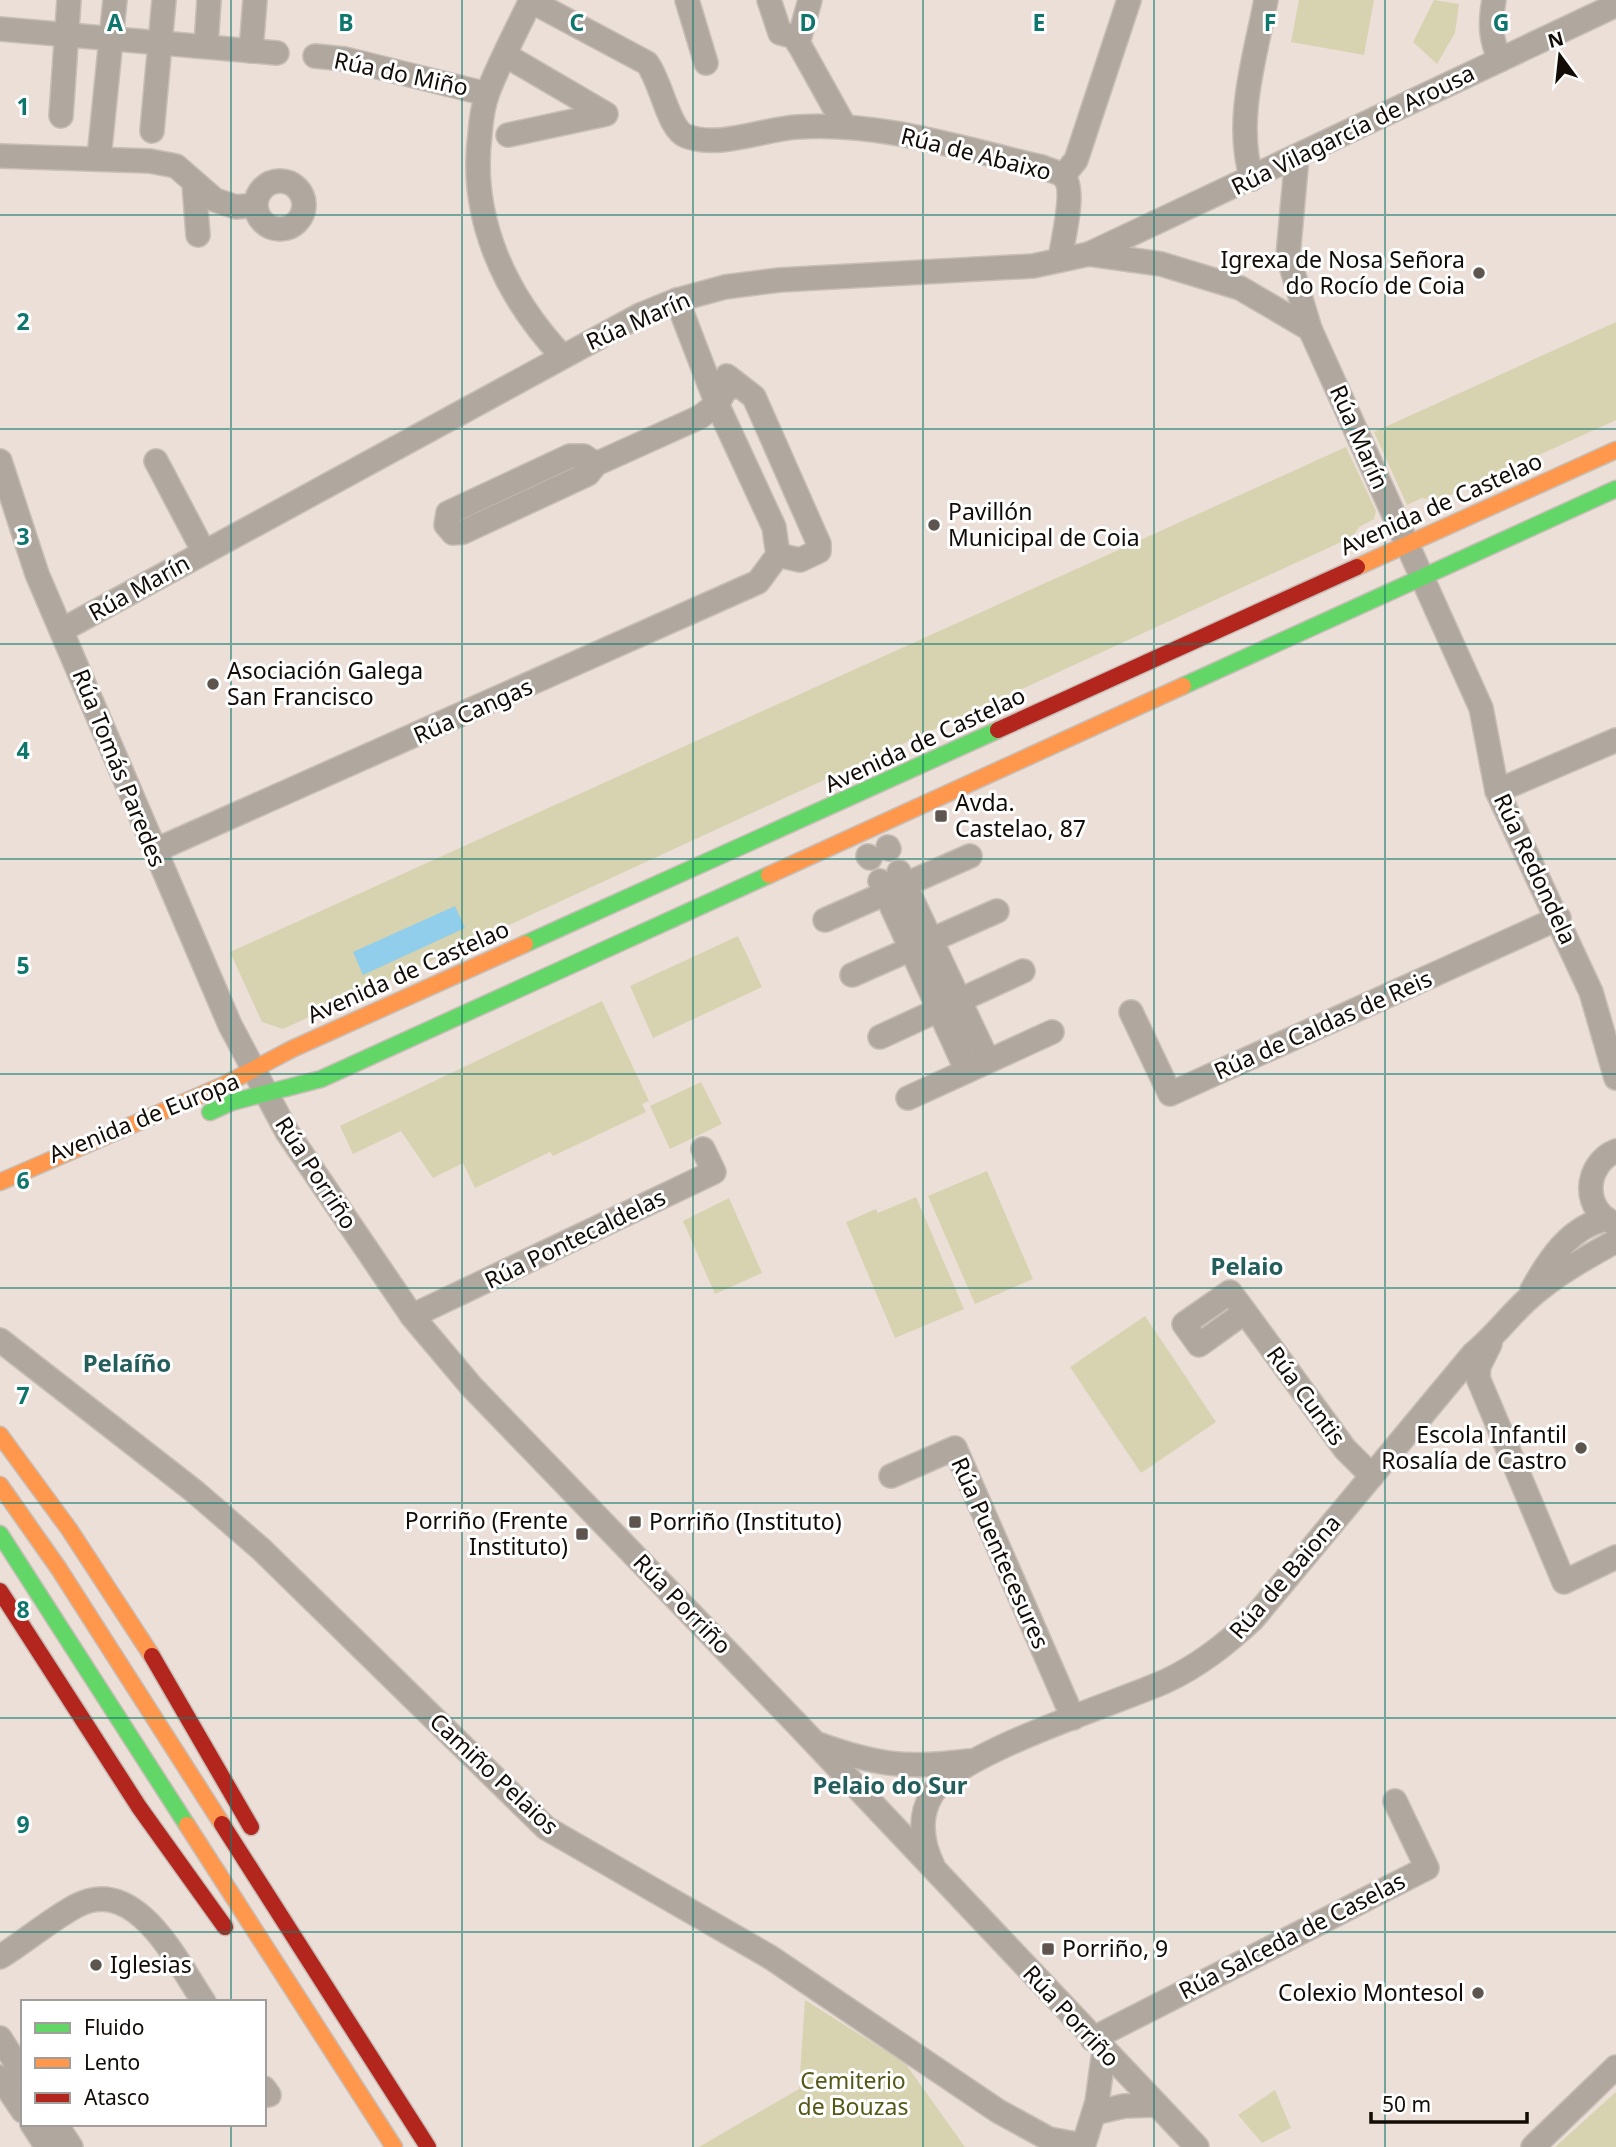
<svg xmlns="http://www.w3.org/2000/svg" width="1616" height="2147" viewBox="0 0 1616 2147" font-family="'Noto Sans',sans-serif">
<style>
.green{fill:#d7d3b0}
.water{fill:#90ceec}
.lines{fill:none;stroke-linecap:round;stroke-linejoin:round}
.street-casing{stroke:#c7beb7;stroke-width:26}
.fast-casing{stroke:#c7beb7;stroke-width:19}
.slow-casing{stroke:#c7beb7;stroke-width:19}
.jam-casing{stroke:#c7beb7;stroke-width:19}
.street{stroke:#b0a89f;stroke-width:23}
.fast{stroke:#63d668;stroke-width:16}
.slow{stroke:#ff974d;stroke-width:16}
.jam{stroke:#b3261e;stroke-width:16}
.grid{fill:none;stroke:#0f766e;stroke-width:2;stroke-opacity:0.55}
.poi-dot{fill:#5e554f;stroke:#fff;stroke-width:2.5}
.labels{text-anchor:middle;stroke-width:6;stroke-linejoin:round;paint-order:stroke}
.street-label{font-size:23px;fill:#120b06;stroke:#fff}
.poi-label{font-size:23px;fill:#120b06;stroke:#fff;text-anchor:start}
.park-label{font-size:23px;fill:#565818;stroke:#fff}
.neighbourhood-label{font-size:24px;font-weight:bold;fill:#245e5c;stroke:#fff}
.grid-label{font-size:23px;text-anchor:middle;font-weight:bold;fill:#0f766e;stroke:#fff;stroke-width:6;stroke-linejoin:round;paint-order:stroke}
</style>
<rect width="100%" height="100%" fill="#ecdfd7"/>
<g class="green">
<polygon points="1299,0 1374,0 1364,55 1291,42"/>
<polygon points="1434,0 1459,4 1455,33 1437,64 1413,42"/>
<polygon points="1616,322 1616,420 1437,501 1422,498 1407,505 1374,432"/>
<polygon points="1346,447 1376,511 1374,519 1359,527 1352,537 283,1029 262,1022 230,952"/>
<polygon points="738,936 762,987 653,1038 630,986"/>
<polygon points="602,1001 649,1101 642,1104 646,1112 553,1156 550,1152 475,1188 463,1163 433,1178 401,1131 353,1154 340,1126"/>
<polygon points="701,1082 722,1124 670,1149 650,1106"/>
<polygon points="987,1171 1033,1279 975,1304 928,1196"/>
<polygon points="916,1197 964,1309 895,1338 846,1222 876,1209 878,1213"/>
<polygon points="729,1198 762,1273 715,1294 683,1221"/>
<polygon points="1145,1316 1216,1422 1141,1473 1070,1367"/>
<polygon points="805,2000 905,2063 965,2147 699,2147 799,2089"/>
<polygon points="1275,2090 1291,2128 1262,2143 1238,2115"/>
<polygon points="1616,2092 1616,2147 1555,2147"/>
</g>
<polygon class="water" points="455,906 465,928 363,975 353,952"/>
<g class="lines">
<g class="street-casing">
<g id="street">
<path d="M531,0C517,30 500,61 488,92C483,105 481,120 480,134C469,218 505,295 562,356"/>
<polyline points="687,0 706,63"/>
<polyline points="769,0 780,33 795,37 844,125"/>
<path d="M1494,0C1490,23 1490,38 1500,60"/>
<path d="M531,1L647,63C662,83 668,129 686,136C719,149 763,129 797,127C879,121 963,149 1042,167C1048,170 1059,172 1063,176C1077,188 1062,242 1060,260"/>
<polyline points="0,29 277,53"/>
<polyline points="798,43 810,0"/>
<polyline points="206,46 209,0"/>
<polyline points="251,51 255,0"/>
<polyline points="505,55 606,114 508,135"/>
<polyline points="315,56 345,59 487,94"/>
<polyline points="61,116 69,0"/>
<polyline points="152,131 164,0"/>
<polyline points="100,148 115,0"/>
<polyline points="0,156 150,161 176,166 215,200 236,207 256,205"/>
<polyline points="1297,156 1288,256 1310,329 1481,708 1497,791 1591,992 1616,1078"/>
<polyline points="1063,176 1076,160 1129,0"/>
<path d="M1252,179C1234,121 1255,58 1266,0"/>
<circle cx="280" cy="205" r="24"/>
<polyline points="194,184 198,235"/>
<polyline points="1089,254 1616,5"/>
<polyline points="727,376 754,397 819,544 819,551 800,560 778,555"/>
<polyline points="0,461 37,574 230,1025 287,1132 412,1316 471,1386 797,1724 1197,2147"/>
<polyline points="156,461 204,552"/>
<polyline points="596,464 588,474 463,532 453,533 446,525 448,513 570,456 584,456 596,464 700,417 717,404 726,389 736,386"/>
<polyline points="62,630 640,315 677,300 725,287 779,280 1033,266 1089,254 1161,264 1240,288 1310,329"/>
<polyline points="1497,791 1616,740"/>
<polyline points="888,847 889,849"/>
<polyline points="156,850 758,582 778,555 774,527 717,404 677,300"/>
<polyline points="868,856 870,858"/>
<polyline points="899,872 988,1061"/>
<polyline points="880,881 967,1071"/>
<polyline points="825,920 970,856"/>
<polyline points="852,975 997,911"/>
<polyline points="1131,1012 1170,1094 1559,918"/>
<polyline points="880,1037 1023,971"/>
<polyline points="908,1098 1052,1032"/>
<path d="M1616,1224C1581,1211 1584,1164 1616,1151"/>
<path d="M1532,1290C1549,1259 1570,1227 1606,1219"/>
<polyline points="1245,1312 1199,1345 1184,1324 1230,1292 1245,1312 1345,1449 1372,1476"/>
<polyline points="412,1316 714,1172 703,1149"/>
<polyline points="0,1340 194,1491 261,1549 546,1828 770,1957 998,2111 1049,2139 1082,2145"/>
<polyline points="1490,1344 1479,1366 1478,1378 1564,1582 1616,1557"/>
<polyline points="891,1476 955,1448 1073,1718"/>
<path d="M818,1744C876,1765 907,1769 969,1761"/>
<path d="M933,1866C922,1843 918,1817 932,1794C958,1752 1115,1704 1166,1681C1200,1665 1226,1644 1253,1619L1473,1354C1494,1337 1509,1316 1528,1299C1555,1275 1585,1258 1616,1241"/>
<path d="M0,1957C26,1941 50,1920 76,1906C136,1874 177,1962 204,2002"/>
<polyline points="0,2038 23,2074"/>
<polyline points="1092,2039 1427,1868 1395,1801"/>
<polyline points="0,2077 23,2111"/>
<polyline points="264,2088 269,2095"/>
<polyline points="1094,2113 1124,2106 1154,2105"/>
<polyline points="32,2124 47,2147"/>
<polyline points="56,2124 71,2147"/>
<polyline points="1083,2147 1097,2102 1104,2051"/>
<polyline points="1533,2147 1616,2067"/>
</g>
</g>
<g class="fast-casing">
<g id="fast">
<polyline points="1183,686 1616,489"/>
<polyline points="525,944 998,730"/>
<polyline points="210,1112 232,1102 321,1079 769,875"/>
<polyline points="0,1534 187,1825"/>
</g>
</g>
<g class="slow-casing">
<g id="slow">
<polyline points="1357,567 1616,450"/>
<polyline points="769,875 1183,686"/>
<polyline points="0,1182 224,1085 292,1049 525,944"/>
<polyline points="0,1435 69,1529 152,1656"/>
<polyline points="0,1485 59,1569 222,1824"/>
<polyline points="187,1825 394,2147"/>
</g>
</g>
<g class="jam-casing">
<g id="jam">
<polyline points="998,730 1357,567"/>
<polyline points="0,1591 139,1807 225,1927"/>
<polyline points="152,1656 251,1827"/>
<polyline points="222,1824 428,2147"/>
</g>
</g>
<use href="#street" class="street"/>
<use href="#fast" class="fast"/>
<use href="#slow" class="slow"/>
<use href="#jam" class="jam"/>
</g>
<path class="grid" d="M231,0V2002M462,0V2147M693,0V2147M923,0V2147M1154,0V2147M1385,0V2147M0,215H1616M0,429H1616M0,644H1616M0,859H1616M0,1074H1616M0,1288H1616M0,1503H1616M0,1718H1616M0,1932H1616M231,2124V2147"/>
<g class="poi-dot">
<circle cx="1479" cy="273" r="7"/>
<circle cx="934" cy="525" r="7"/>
<circle cx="213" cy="684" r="7"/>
<rect x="934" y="809" width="14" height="14" rx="3.5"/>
<circle cx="1581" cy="1448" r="7"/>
<rect x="628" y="1515" width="14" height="14" rx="3.5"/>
<rect x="575" y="1527" width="14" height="14" rx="3.5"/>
<rect x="1041" y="1942" width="14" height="14" rx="3.5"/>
<circle cx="96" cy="1965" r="7"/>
<circle cx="1478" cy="1993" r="7"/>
</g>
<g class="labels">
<g class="street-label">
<text transform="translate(401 74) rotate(12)" y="8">Rúa do Miño</text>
<text transform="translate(1353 130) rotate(-26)" y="8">Rúa Vilagarcía de Arousa</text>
<text transform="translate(976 154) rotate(14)" y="8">Rúa de Abaixo</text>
<text transform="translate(638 321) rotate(-24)" y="8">Rúa Marín</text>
<text transform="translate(1359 437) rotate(66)" y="8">Rúa Marín</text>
<text transform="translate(1441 504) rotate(-24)" y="8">Avenida de Castelao</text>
<text transform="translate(139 588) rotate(-29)" y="8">Rúa Marín</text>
<text transform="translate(473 711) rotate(-24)" y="8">Rúa Cangas</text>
<text transform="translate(925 740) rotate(-25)" y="8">Avenida de Castelao</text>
<text transform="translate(119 768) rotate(68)" y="8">Rúa Tomás Paredes</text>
<text transform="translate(1535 869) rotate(65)" y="8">Rúa Redondela</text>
<text transform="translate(408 972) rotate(-24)" y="8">Avenida de Castelao</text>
<text transform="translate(1323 1025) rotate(-24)" y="8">Rúa de Caldas de Reis</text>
<text transform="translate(144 1118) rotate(-22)" y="8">Avenida de Europa</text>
<text transform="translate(316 1173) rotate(57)" y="8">Rúa Porriño</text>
<text transform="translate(575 1239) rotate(-26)" y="8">Rúa Pontecaldelas</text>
<text transform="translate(1306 1396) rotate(54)" y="8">Rúa Cuntis</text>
<text transform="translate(1000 1553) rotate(66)" y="8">Rúa Puentecesures</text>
<text transform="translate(1285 1577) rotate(-49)" y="8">Rúa de Baiona</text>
<text transform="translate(682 1604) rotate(46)" y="8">Rúa Porriño</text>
<text transform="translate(494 1774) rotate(43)" y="8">Camiño Pelaios</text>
<text transform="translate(1292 1936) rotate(-27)" y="8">Rúa Salceda de Caselas</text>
<text transform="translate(1071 2016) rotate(47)" y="8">Rúa Porriño</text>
</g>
<g class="poi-label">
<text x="1465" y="268" text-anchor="end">Igrexa de Nosa Señora<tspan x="1465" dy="26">do Rocío de Coia</tspan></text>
<text x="948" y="520">Pavillón<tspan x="948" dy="26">Municipal de Coia</tspan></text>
<text x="227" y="679">Asociación Galega<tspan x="227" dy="26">San Francisco</tspan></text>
<text x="955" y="811">Avda.<tspan x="955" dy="26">Castelao, 87</tspan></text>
<text x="1567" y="1443" text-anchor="end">Escola Infantil<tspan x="1567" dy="26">Rosalía de Castro</tspan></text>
<text x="568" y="1529" text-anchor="end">Porriño (Frente<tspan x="568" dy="26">Instituto)</tspan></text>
<text x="649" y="1530">Porriño (Instituto)</text>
<text x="1062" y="1957">Porriño, 9</text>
<text x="110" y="1973">Iglesias</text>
<text x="1464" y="2001" text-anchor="end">Colexio Montesol</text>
</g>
<g class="park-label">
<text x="853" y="2089">Cemiterio<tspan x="853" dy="26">de Bouzas</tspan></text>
</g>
<g class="neighbourhood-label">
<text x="1247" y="1275">Pelaio</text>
<text x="127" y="1372">Pelaíño</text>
<text x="890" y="1794">Pelaio do Sur</text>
</g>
</g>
<g class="grid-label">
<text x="115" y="31">A</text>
<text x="346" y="31">B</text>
<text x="577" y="31">C</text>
<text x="808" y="31">D</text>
<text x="1039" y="31">E</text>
<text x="1270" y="31">F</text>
<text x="1501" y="31">G</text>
<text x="23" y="115">1</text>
<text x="23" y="330">2</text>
<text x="23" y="545">3</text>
<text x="23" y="759">4</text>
<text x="23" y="974">5</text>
<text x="23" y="1189">6</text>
<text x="23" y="1404">7</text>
<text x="23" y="1618">8</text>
<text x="23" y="1833">9</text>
</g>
<rect x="21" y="2000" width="245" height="126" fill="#ffffff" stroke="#a09d9b" stroke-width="2"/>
<rect x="35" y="2023" width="35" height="10" fill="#63d668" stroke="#a09d9b" stroke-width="2"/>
<text x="84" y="2035" font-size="21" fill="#120b06">Fluido</text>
<rect x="35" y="2058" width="35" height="10" fill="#ff974d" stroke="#a09d9b" stroke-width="2"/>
<text x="84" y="2070" font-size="21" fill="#120b06">Lento</text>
<rect x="35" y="2093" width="35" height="10" fill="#b3261e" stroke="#a09d9b" stroke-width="2"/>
<text x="84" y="2105" font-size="21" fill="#120b06">Atasco</text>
<g transform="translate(1560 56) rotate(345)" stroke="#ffffff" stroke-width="5" paint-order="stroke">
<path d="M0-5L12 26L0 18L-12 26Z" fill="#120b06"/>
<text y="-10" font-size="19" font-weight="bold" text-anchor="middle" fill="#120b06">N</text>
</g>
<path d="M1371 2112v10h156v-10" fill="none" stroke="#120b06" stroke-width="3.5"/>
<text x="1382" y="2112" font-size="21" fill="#120b06" stroke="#ffffff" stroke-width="5" paint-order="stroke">50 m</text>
</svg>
